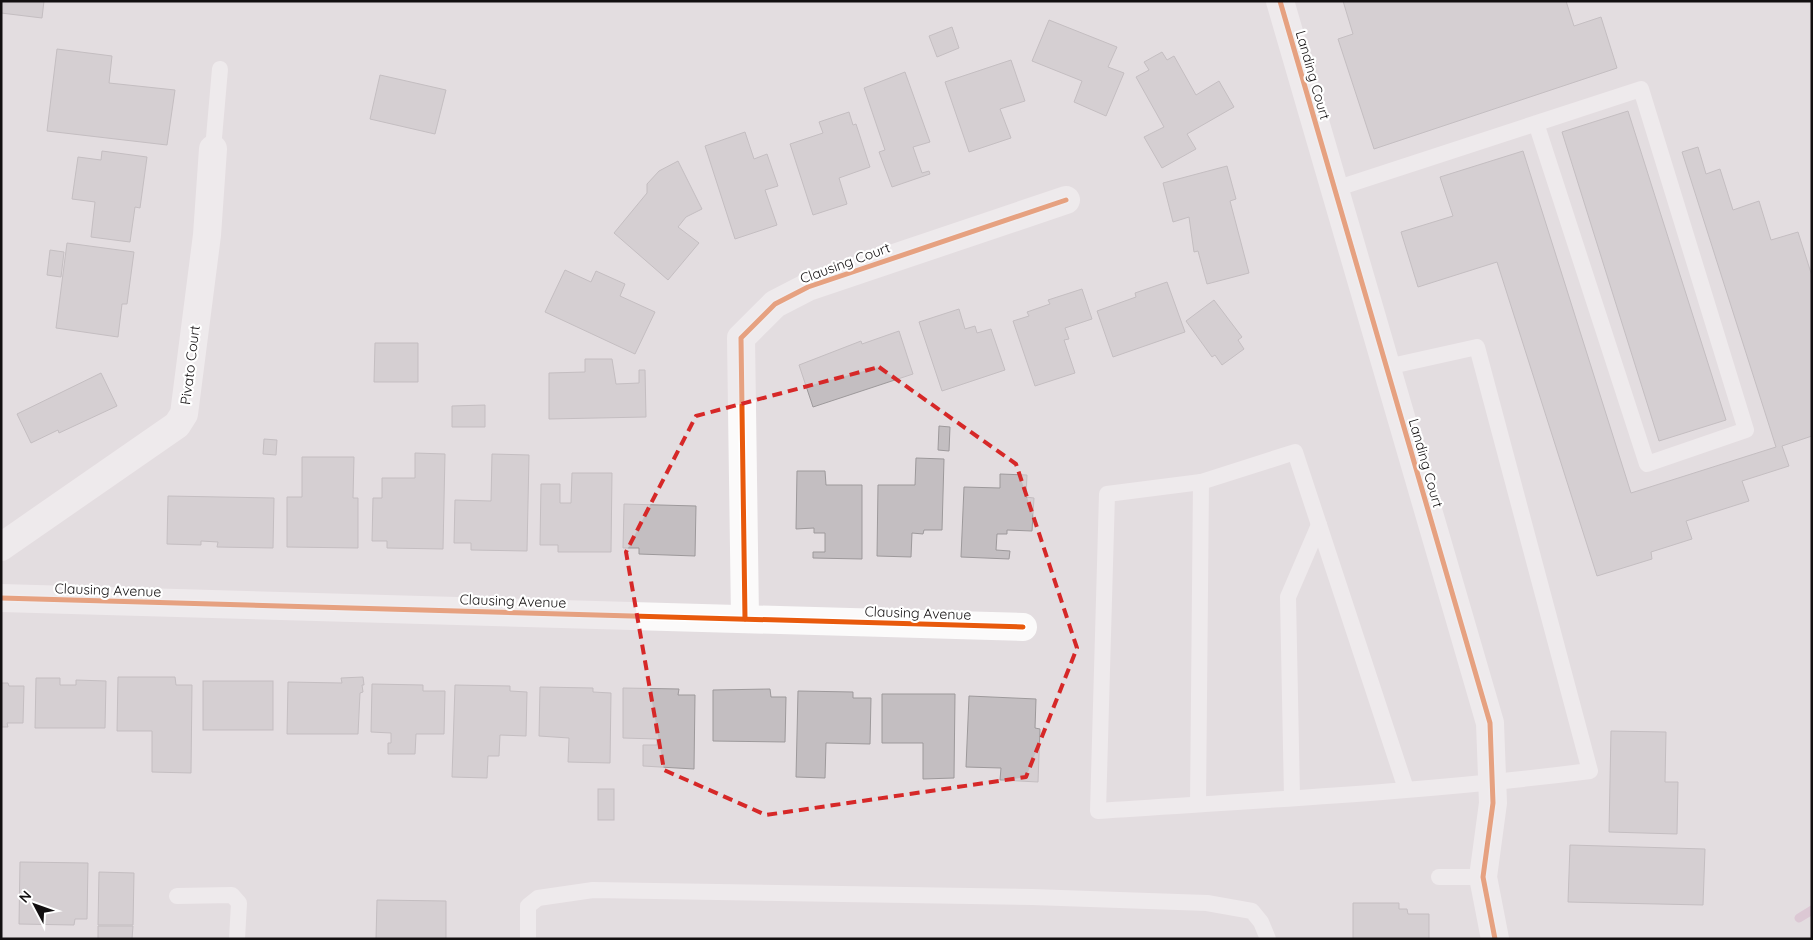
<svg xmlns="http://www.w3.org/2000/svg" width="1813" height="940" viewBox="0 0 1813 940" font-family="Quicksand,sans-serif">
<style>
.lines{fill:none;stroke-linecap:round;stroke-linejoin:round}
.stream{stroke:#d2b0c6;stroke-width:9}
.building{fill:#c3bec1;stroke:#9d999b}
.service{stroke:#fbfafa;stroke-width:16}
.minor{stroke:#fbfafa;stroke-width:28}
.cycleway-casing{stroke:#fff;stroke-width:8}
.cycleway{stroke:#e8590c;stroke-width:5}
.marked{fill:none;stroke:#d62828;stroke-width:4;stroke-dasharray:10 6;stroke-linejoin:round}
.labels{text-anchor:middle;stroke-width:4.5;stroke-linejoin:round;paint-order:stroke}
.street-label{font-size:14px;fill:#120f10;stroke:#fff}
</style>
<rect width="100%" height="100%" fill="#e3dde0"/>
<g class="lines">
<polyline class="stream" points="1799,918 1812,910"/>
</g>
<g class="building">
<polygon points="1,1 44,1 42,18 1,13"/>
<polygon points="1343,1 1566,1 1574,26 1601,17 1617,68 1374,149 1338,39 1353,34"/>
<polygon points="1049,20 1117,47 1108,67 1124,73 1106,116 1074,102 1082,81 1032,61"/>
<polygon points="952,27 959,48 937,57 929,36"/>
<polygon points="57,49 112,56 109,83 175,90 167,145 47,131"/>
<polygon points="1162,52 1167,60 1174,56 1196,95 1219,81 1234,107 1187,134 1196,149 1162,168 1144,137 1164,127 1136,77 1149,70 1144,62"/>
<polygon points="1011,60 1025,101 1000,109 1011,138 969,152 945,82"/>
<polygon points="905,72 930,142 913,147 922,173 929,171 930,174 892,187 879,152 885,150 864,88"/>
<polygon points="380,75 446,90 435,134 370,119"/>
<polygon points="1628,111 1726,420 1659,441 1562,132"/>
<polygon points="849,112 853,125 856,124 870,167 839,178 847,204 813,215 790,144 823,133 819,122"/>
<polygon points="745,132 754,159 767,154 778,186 765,190 777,225 735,239 705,146"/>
<polygon points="1698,147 1706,174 1720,169 1733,210 1759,201 1771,240 1798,232 1812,276 1812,436 1782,446 1789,466 1742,481 1749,501 1686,521 1692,539 1651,552 1652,559 1597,576 1497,262 1418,287 1401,232 1453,216 1440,177 1523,151 1631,493 1776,447 1682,152"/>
<polygon points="102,151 147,157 140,208 135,207 130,242 91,237 95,202 72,199 78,157 101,160"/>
<polygon points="678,161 702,209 686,217 678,227 699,243 668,280 614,233 647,193 647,184 659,171"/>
<polygon points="1227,166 1236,199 1230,201 1249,273 1207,284 1198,251 1194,252 1189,217 1173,222 1163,183"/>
<polygon points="67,243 134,252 127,304 122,304 118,337 56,328"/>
<polygon points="50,250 64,252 61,277 47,275"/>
<polygon points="565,270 591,282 596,271 625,284 620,296 655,312 635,354 545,312"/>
<polygon points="1167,282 1185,332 1113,357 1097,311 1136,297 1135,293"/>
<polygon points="1082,289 1092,319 1065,328 1069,339 1064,340 1075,373 1035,386 1013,321 1029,316 1027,312 1050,304 1048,300"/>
<polygon points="1214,300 1242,337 1238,340 1244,349 1222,365 1215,355 1212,357 1186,321"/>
<polygon points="959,309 965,329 975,326 977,333 991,329 1005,370 942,391 919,322"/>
<polygon points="899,331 913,374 813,407 799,365 861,341 862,344"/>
<polygon points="375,343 418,343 418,382 374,382"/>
<polygon points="585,359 612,359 616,384 639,383 639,370 645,370 646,417 549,419 549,373 585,372"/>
<polygon points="101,373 117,406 59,433 58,430 31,443 17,414"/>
<polygon points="485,405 485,427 452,427 452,406"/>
<polygon points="939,426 950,427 949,451 938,450"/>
<polygon points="264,439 277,440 276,455 263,454"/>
<polygon points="415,453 445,454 443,549 387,548 387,541 372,541 373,498 382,498 382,478 415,478"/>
<polygon points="492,454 529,455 527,551 471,550 471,543 454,543 455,500 491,501"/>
<polygon points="302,457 354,457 353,498 358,498 358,548 287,547 287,497 302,497"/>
<polygon points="916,458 944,459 942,530 924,530 923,534 912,533 911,557 877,556 878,485 915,485"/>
<polygon points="797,471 825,471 826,485 862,485 862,559 813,558 813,552 825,552 825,533 814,533 814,528 796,529"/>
<polygon points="572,473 612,473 611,552 558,552 558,545 540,545 541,484 560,484 560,503 571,503"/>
<polygon points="1000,474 1027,475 1026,497 1034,498 1032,531 1007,530 1007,534 997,534 996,550 1010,551 1009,559 961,557 964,487 1000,488"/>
<polygon points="168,496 274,498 273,548 217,547 218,542 201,541 201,545 167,544"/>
<polygon points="624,504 696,506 695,556 639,554 639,548 623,548"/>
<polygon points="118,677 175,677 176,685 192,685 191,773 152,772 152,731 117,731"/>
<polygon points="363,677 364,685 362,685 363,692 360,693 358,734 287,734 288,682 342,683 341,678"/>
<polygon points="36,678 60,678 60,685 76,685 76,680 106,681 105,728 35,728"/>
<rect x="203" y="681" width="70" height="49"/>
<polygon points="1,683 8,683 9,686 24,686 23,723 7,723 8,727 1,727"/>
<polygon points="372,684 423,685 423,691 445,691 444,734 416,734 415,754 388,754 388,743 391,743 391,733 371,732"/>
<polygon points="455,685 510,686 510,691 527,692 526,736 500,735 499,756 488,756 487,778 452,777"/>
<polygon points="540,687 593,688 593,692 611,693 610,763 568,762 569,738 539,736"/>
<polygon points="623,688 679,689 678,695 695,695 694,769 643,766 643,745 657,745 657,739 623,738"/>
<polygon points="770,689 771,697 786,697 785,742 713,741 713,690"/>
<polygon points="798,691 853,692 853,698 871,698 870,744 826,743 825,778 796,777"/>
<polygon points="882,694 955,694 954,778 923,779 923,743 882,743"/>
<polygon points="969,696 1036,699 1035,728 1040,729 1038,782 1000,780 1001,768 966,767"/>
<polygon points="1611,731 1666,732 1665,782 1678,782 1677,834 1609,832"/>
<rect x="598" y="789" width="16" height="31"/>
<polygon points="1570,845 1705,849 1703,905 1568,902"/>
<polygon points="20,862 88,863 87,919 75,919 74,925 19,924"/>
<polygon points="99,872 134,873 133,925 98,925"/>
<polygon points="377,900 446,901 446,939 376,939"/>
<polygon points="1353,903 1399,903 1399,909 1407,909 1408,914 1429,914 1429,939 1353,939"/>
<polygon points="98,926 133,926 132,939 98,939"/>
</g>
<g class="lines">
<g class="service">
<polyline points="213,149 220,69"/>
<polyline points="1335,189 1641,89 1746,430 1647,464 1536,123"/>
<path d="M1387,367L1477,347L1590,771C1427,792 1262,800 1098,811L1107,494L1201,482L1295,452L1406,789"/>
<polyline points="1292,797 1288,597 1319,525"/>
<polyline points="1198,804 1201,482"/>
<polyline points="1439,877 1483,877"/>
<polyline points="177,896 232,895 239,903 237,939"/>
<polyline points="528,939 528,906 538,898 593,890 1032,897 1207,903 1252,911 1261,922 1268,939"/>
</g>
<g class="minor">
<polyline points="1280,1 1490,723 1493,803 1483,877 1495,939"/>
<polyline points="1,547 177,425 184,414 207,235 213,149"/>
<polyline points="1,598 1023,627"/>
<polyline points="745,619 741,338 775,304 808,287 1066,200"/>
</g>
<g class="cycleway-casing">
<g id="cycleway">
<polyline points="1280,1 1490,723 1493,803 1483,877 1495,939"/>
<polyline points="1,598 1023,627"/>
<polyline points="745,619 741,338 775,304 808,287 1066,200"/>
</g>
</g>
<use href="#cycleway" class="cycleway"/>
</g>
<path d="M0 0H1813V940H0ZM879,367L1016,464L1077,648L1026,777L766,815L664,770L626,552L696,416Z" fill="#e3dde0" fill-opacity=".55" fill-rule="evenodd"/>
<path class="marked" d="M879,367L1016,464L1077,648L1026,777L766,815L664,770L626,552L696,416Z"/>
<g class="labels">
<g class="street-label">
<text transform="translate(1313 75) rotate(74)" y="5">Landing Court</text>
<text transform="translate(845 263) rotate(-20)" y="5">Clausing Court</text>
<text transform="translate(190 365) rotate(-83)" y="5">Pivato Court</text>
<text transform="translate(1426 463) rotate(74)" y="5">Landing Court</text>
<text transform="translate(108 590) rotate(2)" y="5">Clausing Avenue</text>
<text transform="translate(513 601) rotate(2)" y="5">Clausing Avenue</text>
<text transform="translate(918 613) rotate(2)" y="5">Clausing Avenue</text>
</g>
</g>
<rect width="1813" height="940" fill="none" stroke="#120f10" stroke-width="5"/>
<g transform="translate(35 905) rotate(311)" stroke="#ffffff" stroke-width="4" paint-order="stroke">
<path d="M0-4L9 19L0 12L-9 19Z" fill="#120f10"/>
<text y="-8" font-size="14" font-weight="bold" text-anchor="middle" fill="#120f10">N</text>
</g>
</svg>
